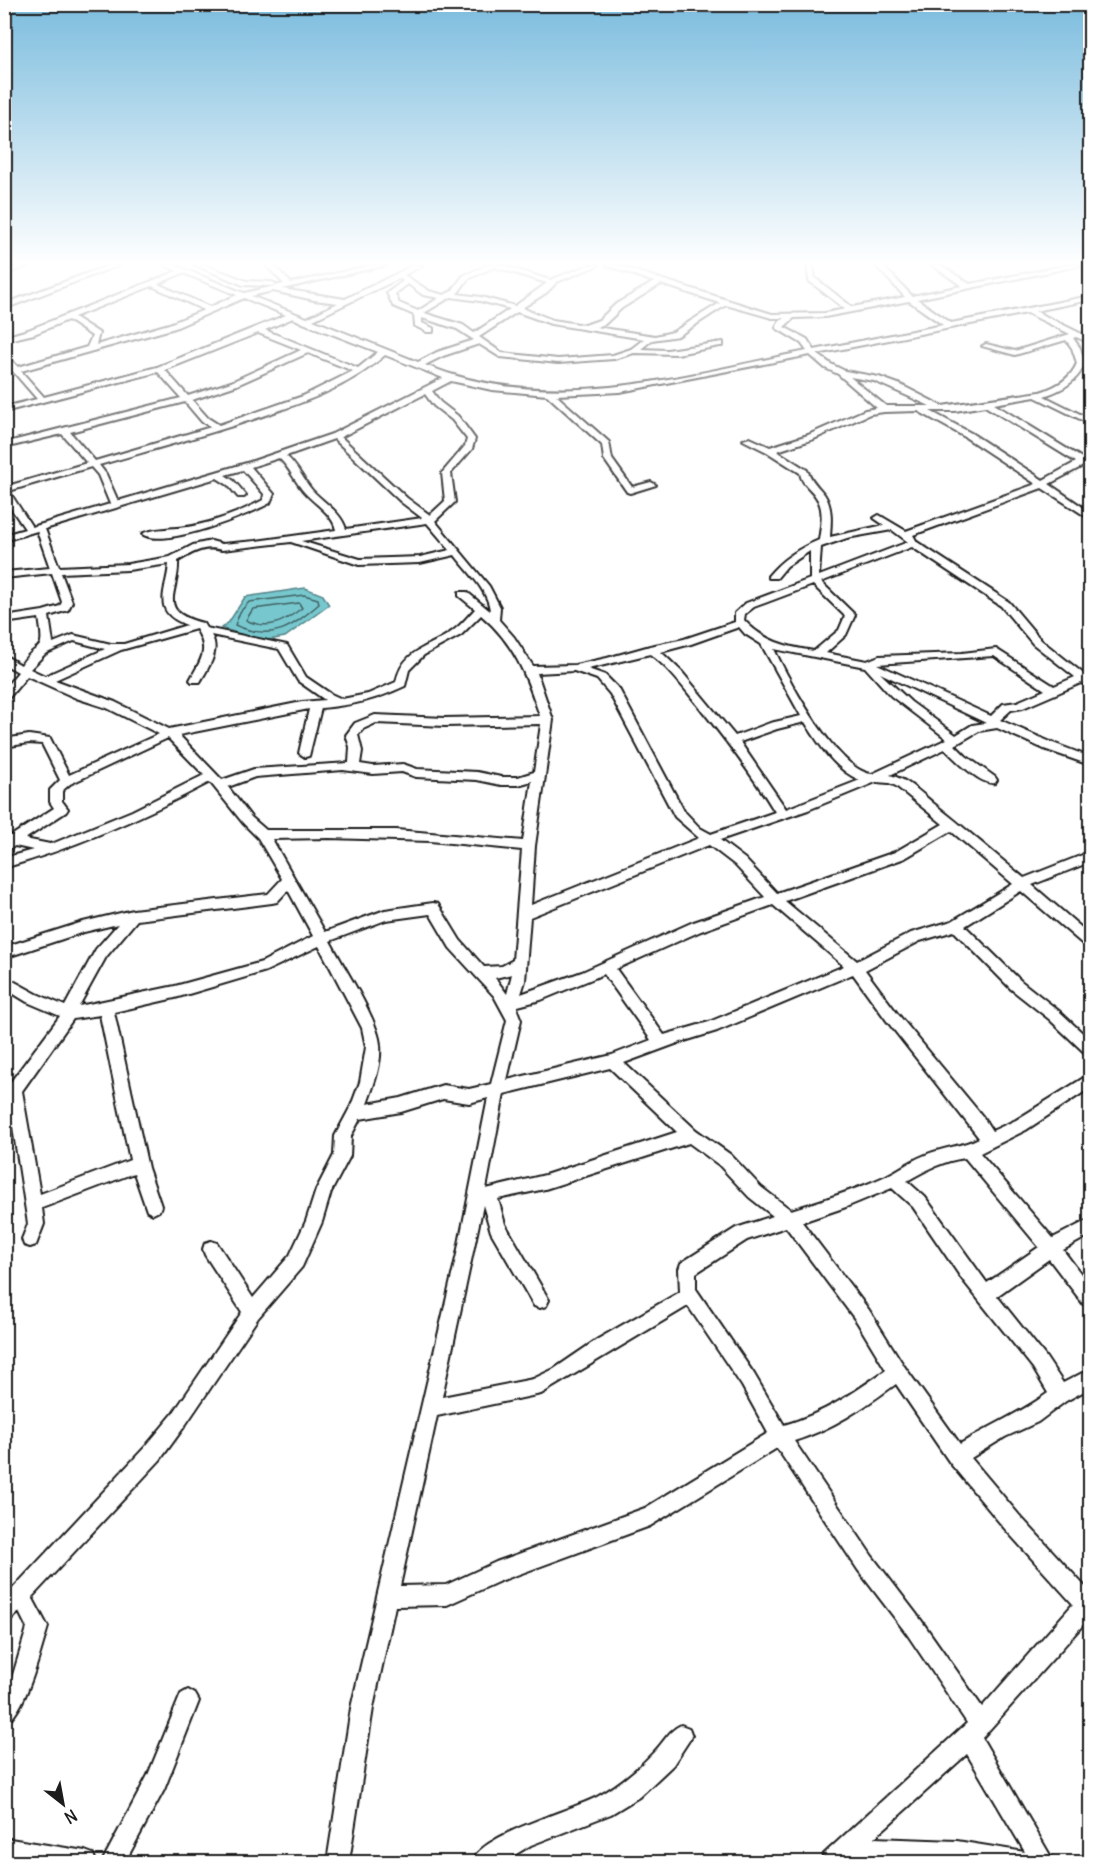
<svg xmlns="http://www.w3.org/2000/svg" width="1095" height="1867" viewBox="0 0 1095 1867" font-family="Delius,sans-serif">
<style>
.water{fill:#77c8ce;stroke:#538387;stroke-width:1.5}
.lines{fill:none;stroke-linecap:round;stroke-linejoin:round}
.shore{stroke:#406163;stroke-width:1.5}
.minor-casing{stroke:#1c1c1c;stroke-width:4}
.minor{fill:#fff;fill-rule:evenodd}
</style>
<rect width="100%" height="100%" fill="#fff"/>
<filter id="ink" filterUnits="userSpaceOnUse"><feTurbulence type="fractalNoise" baseFrequency=".0167" numOctaves="2"/><feDisplacementMap in="SourceGraphic" scale="12" xChannelSelector="R" yChannelSelector="G"/><feConvolveMatrix kernelMatrix="1 2 1 2 8 2 1 2 1" color-interpolation-filters="sRGB"/></filter>
<g filter="url(#ink)">
<polygon class="water" points="305,588 323,595 329,605 285,637 262,641 221,628 229,622 245,597"/>
<g class="lines">
<g class="shore">
<path d="M304,595L318,599L319,604C291,628 272,642 235,625L240,612L249,602Z"/>
<path d="M299,603L302,608C284,622 268,631 246,620L253,609Z"/>
</g>
<g class="minor-casing">
<g id="minor">
<polygon points="20,265 30,265 4,275 4,270"/>
<polygon points="110,265 120,265 4,309 4,304"/>
<path d="M165,265H174L244,293L284,284L266,265H273L291,283L374,265H387L282,289L345,299L414,265H423L404,275L429,291L444,295L452,291L463,276L487,265H502L550,280L589,265H599L557,282L546,293L522,308L553,320L585,325L599,320L616,304L654,282L606,265H616L772,314L825,313L845,309L809,281L807,265H813L815,278L852,307L905,297L875,265H882L912,296L962,286L932,265H940L970,284L1069,265H1083L917,299L951,323L1090,296V300L1035,311L1090,338V343L1076,337L1073,338L1080,348L1085,363C1078,381 1063,390 1044,396L1090,419V424L1035,397L994,404L1090,463V468L1083,466L1049,484L1090,512V519L1042,488L913,535L917,542L1009,602L1041,640L1090,679V687L1081,683L1023,708L1011,710L1000,720L1053,743L1090,757V765L1044,749L997,728L979,731L955,745L966,756L995,777L997,780L995,783C981,786 955,759 945,749L890,775C907,779 920,792 933,803C964,827 993,853 1024,878L1090,852V862L1032,885L1090,935V947L1085,946L1021,891L965,926L1021,981L1059,1011L1090,1040V1055L1085,1053L1049,1019L1011,989L954,931L920,941L865,970L897,1013L983,1117L992,1131L1016,1120L1090,1074V1088L1026,1130L980,1153L1053,1238L1090,1219V1235L1063,1250L1090,1286V1307L1084,1305L1049,1259L997,1296L1045,1356L1063,1383L1090,1369V1388L1066,1401L1038,1422L1005,1437L971,1458L1019,1515L1089,1591L1090,1590V1617L982,1738L1054,1862H821L824,1854L967,1723L907,1634L858,1570L777,1448L650,1526L500,1581L447,1605L395,1606L373,1708L349,1862H327L351,1708L457,1254L488,1098L469,1103L443,1099L401,1112L360,1119L351,1136L350,1156L331,1192L322,1222L302,1267L258,1318L184,1427L160,1460L32,1597L48,1627C41,1649 25,1716 4,1724V1692L12,1678L27,1628L19,1612L11,1620L4,1623V1598L146,1446L172,1415L242,1312L205,1255L203,1249L205,1243L211,1241L217,1243L253,1298L290,1255L306,1221L316,1190L334,1155L335,1136L351,1106L360,1082L366,1047L362,1028L319,946L266,971L175,998L114,1012L148,1168L161,1206L159,1211L153,1214L147,1211L134,1173L42,1208L44,1224L36,1245L30,1247L24,1245L22,1239L28,1224L10,1108L4,1110V1091L60,1016L27,1002L4,988V976L37,994L65,1006L96,949L118,924L84,932L4,958V947L83,922L133,910L268,894L282,879L258,838L243,823L210,782C144,817 77,847 4,868V858L33,850L15,846L4,851V836H11L54,808L50,802V790L60,780L42,744L29,743L4,747V739L29,735L50,738L69,775L159,734L107,708L76,698L27,676L8,699H4V689L18,672L4,664V655L21,665C37,639 46,658 39,618L4,623V617L43,611L60,606L62,602L52,573L4,578V572L50,568L37,531L4,541V535L25,529L4,498V487L87,463L62,434L4,448V443L181,398L158,372L4,412V407L37,399L4,361V353L18,367L87,347L92,336L68,320L34,334L4,341V337L28,330L177,271ZM494,267L547,283L515,306L481,297L457,294L468,279ZM183,273L237,295L210,307L158,284ZM400,278L403,281L387,293L393,306L414,315L415,326L427,332H433V328L422,323V318L457,329L474,340L437,352L418,362L313,320ZM408,284L423,295L439,298L418,311L399,303L395,294ZM661,284L720,303L673,332L655,336L596,327L605,324L622,308ZM152,286L204,310L169,324L96,345L99,333L74,317ZM273,291L314,300L338,303L307,318L251,296ZM451,297L480,301L510,309L474,333L463,325L424,313ZM244,298L286,315L157,367L44,397L21,371L175,328ZM909,301L943,325L814,350L807,339L784,327L794,318L825,317ZM726,305L772,318H784L779,321L776,328L801,343L807,351C679,376 552,416 425,365L443,356L479,344L500,357L558,363L614,359L634,353L677,354L720,346H723V342L667,350L641,349L652,340L678,336ZM517,312L551,324L644,339L631,349L613,355L558,359L502,353L479,337ZM1027,313L1070,334L1015,351L986,344L982,346L1015,355L1066,340L1072,348L1077,363C1071,379 1056,387 1040,392L942,406L901,385L879,377L845,371L831,364L817,354ZM293,318L303,323L378,352L358,368L265,330ZM258,333L301,350L231,382L188,396L165,370ZM308,353L353,371L303,396L219,425L208,418L192,400L237,385ZM385,355L443,378L332,434L250,462L118,501L106,474L99,465C151,450 203,436 254,419C300,404 348,388 385,355ZM810,355L825,368L838,374L877,408L865,410L808,435L770,447L750,438L743,440L767,452L800,473C802,485 810,487 816,497C825,509 821,526 819,540C799,548 782,559 768,576L769,578H777L787,566L810,551V579L746,603L735,613V622L684,639L650,646L607,658L575,665L533,666L514,637L499,620L500,607L489,586L435,521L455,502L451,473L472,449L475,439L458,416L440,402L432,391L451,381L492,390L547,395L602,445L604,459L627,492L630,493L656,485L651,482L632,487L612,459L609,442L556,395L620,392ZM850,377L874,381L930,406H886ZM425,394L434,406L452,420L467,439L465,446L442,473L445,501L430,515L407,498L341,437ZM185,402L202,422L211,427L95,461L70,432ZM985,406L1076,462L1043,480L971,433L930,411H955ZM918,411L965,437L1036,484L906,531L879,515L874,518L884,525L830,537C831,522 833,507 824,494C815,483 813,483 807,470L777,451L814,439L870,414L884,412ZM334,439L401,502L422,518L346,529C341,512 323,502 312,490C302,478 297,465 286,456ZM279,458C290,468 295,482 305,493C316,505 333,514 336,530L256,541L222,544L211,541L193,545L170,557L128,564L59,567L45,529L217,478L228,485L238,497H244L246,495L234,481L225,475L243,470L264,494L263,500C241,512 217,521 193,526C180,529 151,528 142,534C163,549 249,515 270,503L274,494L251,467ZM91,467L98,475L110,504L32,527L9,491ZM427,523L450,550L420,557L360,559L301,541ZM892,530L908,542L819,576L821,547L847,538ZM291,542L359,565L420,563L455,555C466,570 489,591 490,611L467,592H459V596L475,609C468,616 462,624 454,630C431,648 403,648 396,682L368,694L342,699L331,694L306,677L287,645L206,628L203,623C154,611 180,592 178,561C194,552 204,545 222,550ZM912,547L1001,606L1033,644L1075,677L1054,686L996,649L962,653L879,656L867,661L826,653L846,635L855,615L821,582ZM169,564C167,591 150,612 187,625L124,644H111L73,635L53,643L49,616L68,610L72,602L61,573L128,570ZM813,585L845,616L839,630L814,651C787,647 763,641 744,620L745,614L754,607ZM481,615C515,644 526,675 540,716L445,718L375,715L355,723L346,735L350,747L349,763L254,769L222,780L179,735L309,709L299,753L305,757L309,756L321,708C354,705 375,700 405,686L409,670L424,655L461,635ZM739,627L745,634L761,644L801,716L770,723L735,736L682,672L661,652L691,644ZM196,629C210,651 201,659 190,680L192,682H200C208,668 221,651 211,635L279,649L298,681L325,700L302,702L169,729L115,702L55,680L121,650ZM74,641L105,649L45,676L30,669L45,654ZM774,649L865,667L891,696L947,739L872,774C837,771 789,680 774,649ZM650,654C669,668 683,687 697,704C725,739 752,774 775,812L711,834L700,828L684,811L619,689L605,675L588,669ZM994,656L1045,690L1017,702L1003,704L991,716L877,664ZM574,671L597,679L610,694L675,817L699,838L531,905L535,846L553,720L537,673ZM880,673L986,723L972,725L956,735L911,702ZM805,722C819,744 835,770 860,780L786,809L740,742L777,729ZM376,723L445,726L541,724L534,772L518,777H501L477,772L417,769L403,764L373,766L360,764L362,751L358,735L363,729ZM168,738L204,775L132,811L54,843L50,844L25,839L66,812L68,809L62,801V791L70,784ZM343,770L373,774L402,772L416,777L477,780L501,785H518L532,781L523,841L396,830H266L251,817L228,787L255,777ZM876,782L889,783L896,786L943,824L895,852L777,893L745,859L720,840L808,810ZM951,831L1013,884L952,921L911,933L857,961L785,901L905,858ZM329,838L430,841L522,850L513,960L502,966L484,967L460,940L438,904L433,903L385,910L325,932L272,839ZM709,845L735,865L765,897L691,923L582,972L521,994L525,981L530,917ZM288,890L313,936L262,962L175,986L79,1006L106,957L137,920L272,903L277,902ZM773,905L844,966L709,1022L664,1035L616,969L701,931ZM430,914L450,948L494,996L507,1020L491,1084L469,1089L443,1085L401,1098L367,1104C373,1087 382,1064 380,1045C378,1019 343,966 330,941L386,920ZM512,974L507,994L495,978ZM604,974L651,1040L612,1055L507,1080L521,1020L517,1010L518,1006L541,1000ZM853,974L887,1021L979,1138C962,1147 942,1147 923,1156C910,1161 899,1170 886,1176C856,1190 823,1200 791,1210L761,1187L731,1155L696,1130L624,1063L678,1043L717,1031ZM100,1015L130,1160L40,1194L22,1091L73,1019ZM610,1068L677,1132L545,1175L486,1189L504,1094ZM689,1143L719,1165L749,1197L773,1216L736,1228L681,1263L679,1269L680,1292L598,1339L554,1369L533,1379L442,1397L483,1205L491,1232L534,1306L540,1308L546,1306L549,1300L505,1224L498,1199L545,1189ZM965,1158L1039,1247L987,1283L925,1197L907,1181C926,1170 943,1161 965,1158ZM892,1188L913,1207L962,1279L1033,1368L1048,1393C1021,1413 989,1426 960,1444L904,1366L869,1310L802,1222L846,1207ZM786,1227L857,1322L886,1370C852,1394 825,1413 784,1425L754,1374L696,1289V1273L747,1240ZM688,1306L742,1386L768,1433L645,1508L496,1562L446,1585L400,1586L437,1416L541,1394ZM896,1384L950,1463L1005,1529L1073,1604L982,1707L921,1620L872,1556L794,1441C833,1429 863,1408 896,1384ZM967,1754L1025,1852L957,1841L874,1838Z"/>
<polygon points="195,265 205,265 247,281 272,282 276,284 272,286 243,285"/>
<polygon points="188,1690 195,1694 199,1701 164,1790 125,1862 102,1862 148,1775 181,1694"/>
<path d="M681,1725L689,1728L692,1736L673,1765L639,1797L611,1814L531,1845L503,1862H472C481,1834 570,1811 597,1797C619,1785 638,1769 655,1751C664,1742 669,1730 681,1725Z"/>
<polygon points="4,1838 85,1851 93,1854 96,1862 18,1862 4,1860"/>
</g>
</g>
<use href="#minor" class="minor"/>
</g>
</g>
<linearGradient id="sky" x2="0" y2="1"><stop stop-color="#7bbcde"/><stop offset="0.5" stop-color="#fff"/><stop offset="1" stop-color="#fff" stop-opacity="0"/></linearGradient>
<rect width="1095" height="526" fill="url(#sky)"/>
<rect width="1095" height="1867" fill="none" stroke="#fff" stroke-width="24"/>
<rect x="12" y="12" width="1071" height="1843" fill="none" stroke="#1c1c1c" stroke-width="2" filter="url(#ink)"/>
<g transform="translate(63 1804) rotate(149)" stroke="#ffffff" stroke-width="4.5" paint-order="stroke">
<path d="M0-4.5L10 22L0 15L-10 22Z" fill="#1c1c1c"/>
<text y="-9" font-size="16" font-weight="bold" text-anchor="middle" fill="#1c1c1c">N</text>
</g>
</svg>
